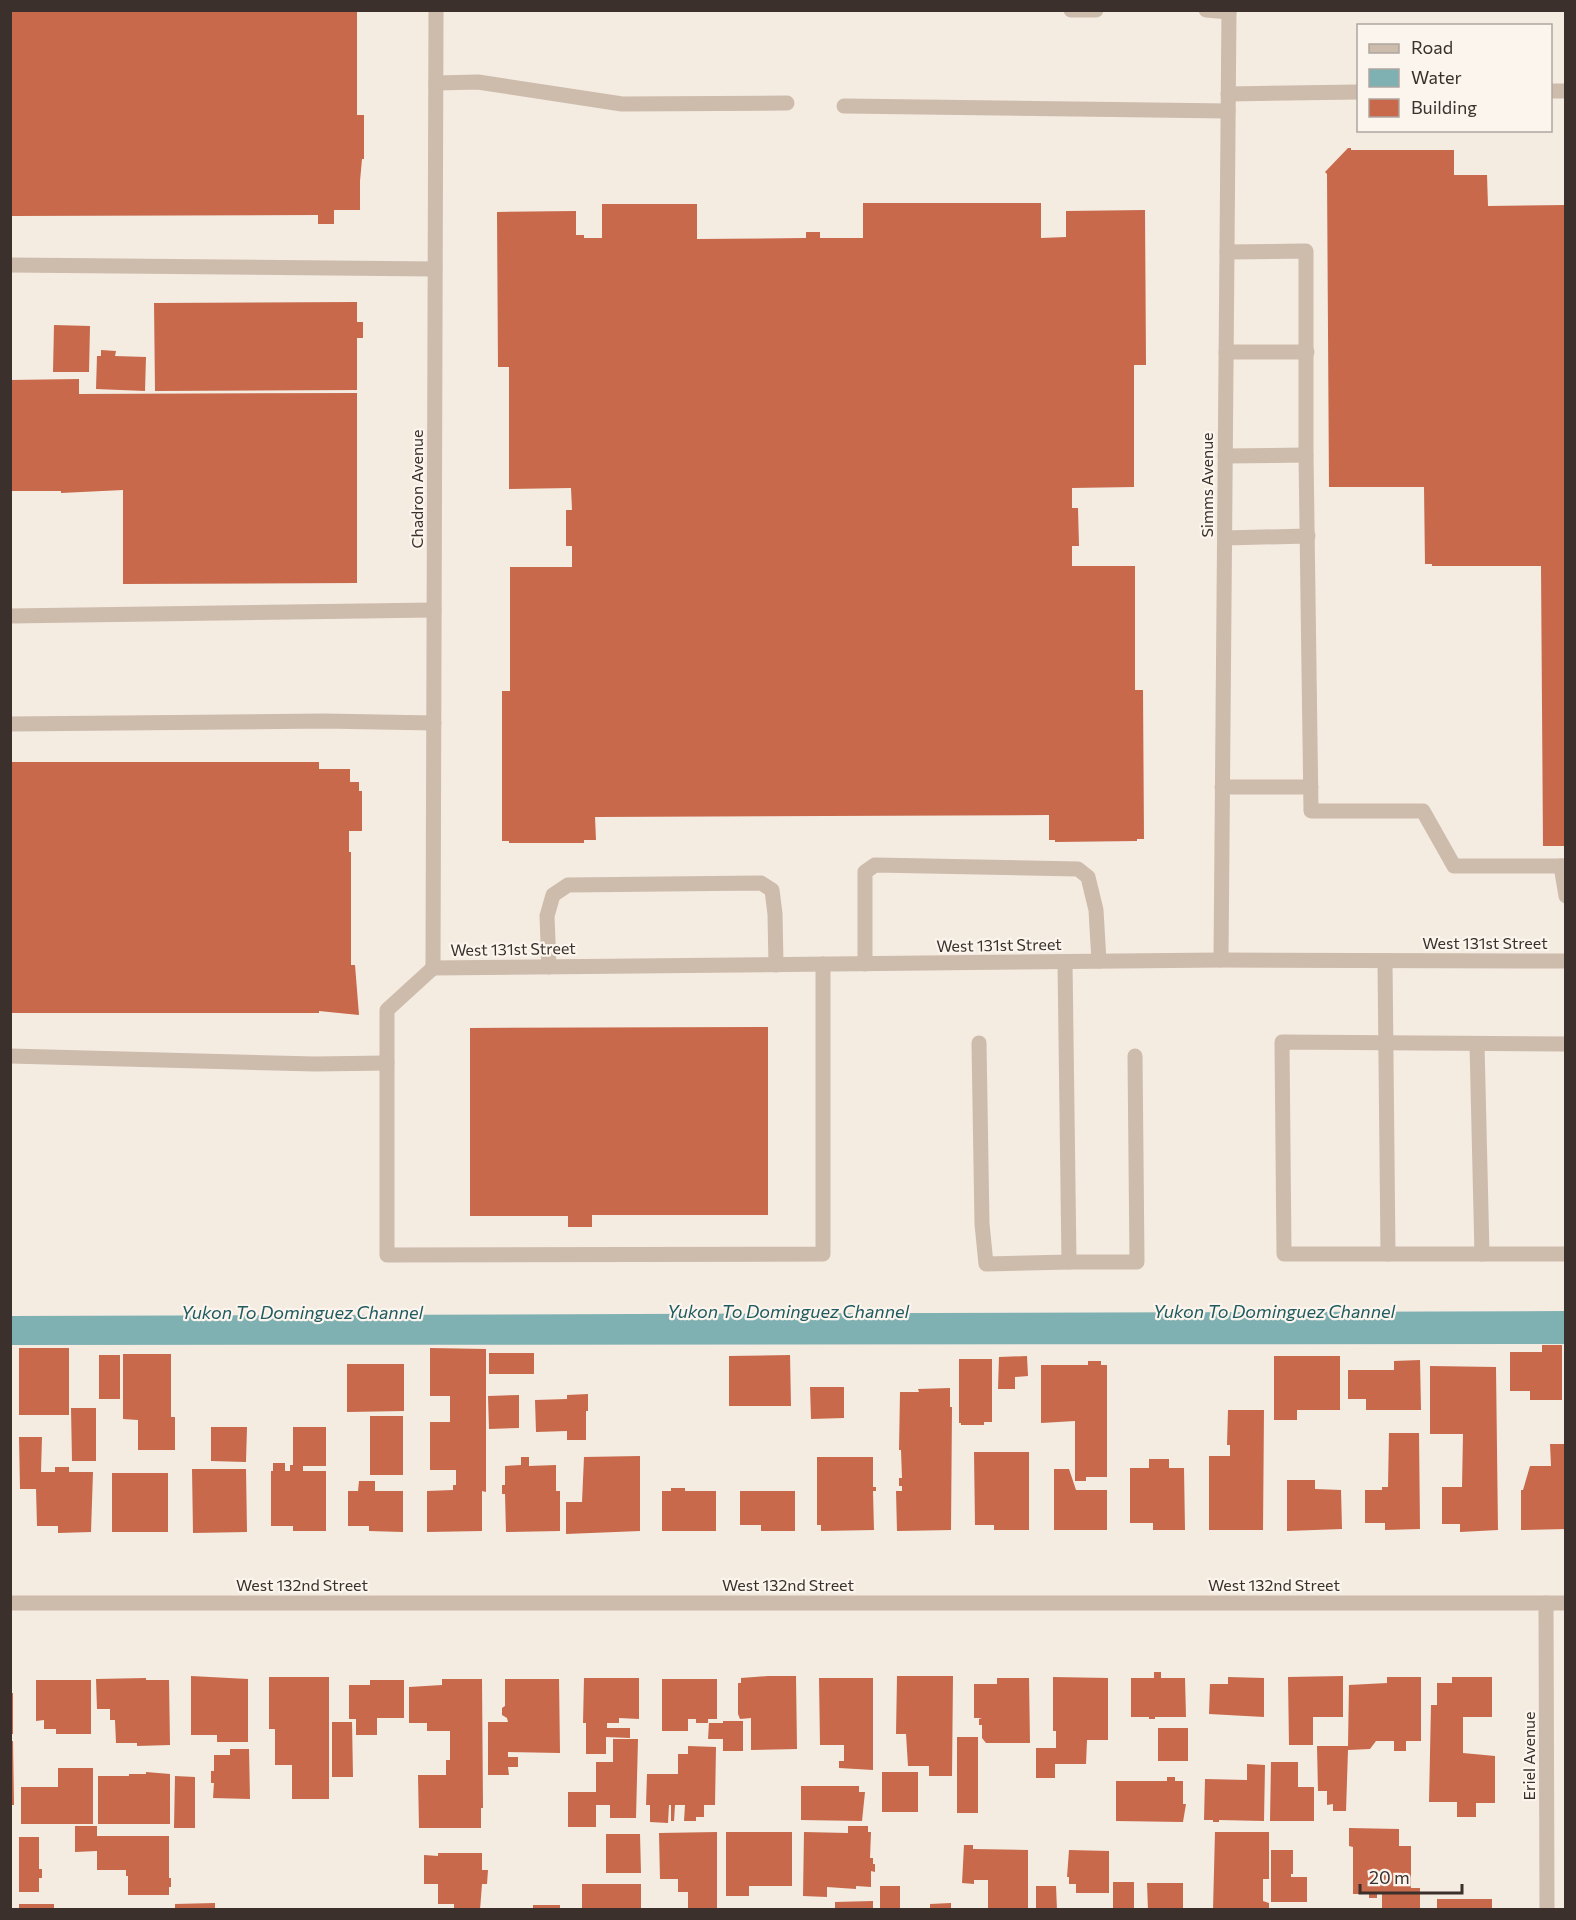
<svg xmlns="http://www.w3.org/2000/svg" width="1576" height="1920" viewBox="0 0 1576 1920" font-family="Commissioner,sans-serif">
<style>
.water{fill:#7fb0b2}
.building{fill:#c8694b}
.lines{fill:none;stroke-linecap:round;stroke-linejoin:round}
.lane{stroke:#cdbbac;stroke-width:15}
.street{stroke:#cdbbac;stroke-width:15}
.labels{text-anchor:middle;stroke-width:4.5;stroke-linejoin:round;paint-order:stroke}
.street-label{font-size:16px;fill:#3b302b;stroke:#fbf5ee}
.water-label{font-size:18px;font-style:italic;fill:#1f5a5e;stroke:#fbf5ee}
</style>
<rect width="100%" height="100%" fill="#f4ebe1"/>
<polygon class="water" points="1565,1311 1565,1344 10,1345 11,1316"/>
<g class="building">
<polygon points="10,10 357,10 357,115 364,115 364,159 362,159 360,181 360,210 334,210 334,224 318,224 318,215 10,216"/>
<polygon points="1348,148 1351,148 1351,150 1454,150 1454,175 1487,175 1488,206 1566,205 1566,846 1543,846 1541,566 1432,566 1432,564 1425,564 1424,487 1329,487 1327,174 1325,172"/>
<polygon points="863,203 1041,203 1041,238 1066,237 1066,211 1145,210 1146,365 1134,365 1134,487 1072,488 1072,508 1078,508 1079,546 1072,546 1072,566 1135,566 1135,690 1143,690 1144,839 1137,839 1137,841 1055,842 1055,840 1049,840 1049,815 595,817 596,840 584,840 584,843 509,843 509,841 502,841 502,691 510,691 510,567 572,567 572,546 566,546 566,510 572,510 571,488 509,489 509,367 498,367 497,212 576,211 576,235 584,235 584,238 602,238 602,204 697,204 697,239 806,238 806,232 820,232 820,238 863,238"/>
<polygon points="357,302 357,322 363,322 363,338 357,338 357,390 155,391 154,303"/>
<polygon points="54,325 90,326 89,372 53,372"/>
<polygon points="101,350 116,351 115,356 146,357 145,391 96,389 97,356 101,356"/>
<polygon points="79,379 79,394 357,393 357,583 123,584 123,490 61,493 61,491 10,491 10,380"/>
<polygon points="10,762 319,762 319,769 350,769 350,782 359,782 359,791 362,791 362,831 349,831 349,852 351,852 351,965 355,965 359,1015 319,1011 319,1013 10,1013"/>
<polygon points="768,1027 768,1215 592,1215 592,1227 568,1227 568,1216 470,1216 470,1028"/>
<polygon points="1542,1345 1562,1345 1562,1400 1530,1400 1530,1391 1510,1391 1510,1352 1542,1352"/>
<rect x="19" y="1348" width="50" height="67"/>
<polygon points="430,1348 486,1349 486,1492 482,1491 482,1531 427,1532 427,1491 453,1490 453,1485 456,1485 456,1470 430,1470 430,1422 450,1422 450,1396 430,1396"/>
<rect x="489" y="1353" width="45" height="21"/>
<polygon points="123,1354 171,1354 171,1417 175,1417 175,1450 138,1450 138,1420 123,1419"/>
<rect x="99" y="1355" width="21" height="44"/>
<polygon points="790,1355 791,1406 729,1406 729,1356"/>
<polygon points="1027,1356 1028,1376 1015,1377 1015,1389 998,1389 999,1357"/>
<polygon points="1274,1356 1340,1356 1340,1410 1297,1410 1297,1420 1274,1420"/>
<polygon points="959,1359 992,1359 992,1422 984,1422 984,1425 961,1425 961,1423 959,1423"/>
<polygon points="1420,1360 1421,1410 1366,1410 1366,1399 1348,1399 1348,1370 1394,1370 1394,1361"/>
<polygon points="1088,1361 1101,1361 1101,1365 1107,1365 1107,1477 1086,1477 1086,1481 1075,1481 1075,1421 1041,1423 1041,1365 1088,1365"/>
<polygon points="347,1364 404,1364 404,1411 347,1412"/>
<polygon points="1430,1366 1496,1367 1498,1530 1460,1532 1460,1524 1442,1524 1442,1487 1462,1487 1463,1434 1430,1434"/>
<polygon points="810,1387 844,1387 844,1418 811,1419"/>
<polygon points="950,1388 950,1407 952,1407 951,1530 897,1531 896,1491 902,1491 902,1486 899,1486 899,1478 902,1478 901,1450 899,1450 900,1392 919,1392 918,1389"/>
<polygon points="588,1394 588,1411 586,1411 586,1440 567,1440 567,1431 536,1432 535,1400 567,1399 567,1395"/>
<polygon points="519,1395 519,1428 489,1429 488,1396"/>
<polygon points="71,1408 96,1408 96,1461 72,1461"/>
<polygon points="1228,1410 1264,1410 1263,1530 1209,1530 1209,1456 1230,1456 1230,1445 1227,1445"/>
<rect x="370" y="1416" width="33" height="59"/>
<polygon points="211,1427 247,1427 246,1462 211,1461"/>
<polygon points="293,1427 326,1427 326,1466 303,1466 303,1471 326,1471 326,1531 293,1531 293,1526 271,1526 271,1471 273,1471 273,1463 285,1463 285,1471 290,1471 290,1465 293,1465"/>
<polygon points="1389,1433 1419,1433 1420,1529 1385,1530 1385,1523 1365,1523 1365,1490 1382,1490 1382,1487 1388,1487"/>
<polygon points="19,1437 42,1437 41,1472 55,1472 55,1467 69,1467 69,1472 93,1472 91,1532 58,1533 58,1526 37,1526 36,1489 20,1489"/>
<polygon points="1550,1444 1566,1444 1566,1529 1521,1530 1521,1490 1523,1490 1530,1466 1551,1466"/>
<polygon points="974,1452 1029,1452 1029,1530 994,1530 994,1525 975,1525"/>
<polygon points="640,1456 640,1531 566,1534 566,1502 582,1502 584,1457"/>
<polygon points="521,1457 529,1457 529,1466 556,1465 556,1491 560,1491 560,1531 506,1532 505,1494 502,1494 502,1485 505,1485 505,1466 521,1465"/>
<polygon points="817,1457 873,1457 873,1487 876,1487 876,1491 873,1491 874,1530 821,1531 821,1525 817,1525"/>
<polygon points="1149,1459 1169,1459 1169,1468 1184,1468 1185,1530 1153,1530 1153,1523 1130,1523 1130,1468 1149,1468"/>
<polygon points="192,1469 246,1469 247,1532 193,1533"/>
<polygon points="1054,1469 1069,1469 1076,1490 1107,1490 1107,1530 1054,1530"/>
<rect x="112" y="1473" width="56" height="59"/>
<polygon points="1287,1480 1315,1480 1315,1489 1341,1490 1342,1529 1287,1531"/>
<polygon points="359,1481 375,1481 375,1491 403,1491 403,1532 369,1531 369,1526 348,1526 348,1491 358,1491"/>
<polygon points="671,1488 685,1488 685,1491 716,1491 716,1531 662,1531 662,1491 671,1491"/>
<polygon points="740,1491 795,1491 795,1531 761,1531 761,1525 740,1525"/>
<polygon points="1154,1672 1161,1672 1161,1678 1185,1678 1186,1717 1155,1717 1155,1719 1149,1719 1149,1717 1131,1717 1131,1678 1154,1678"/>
<polygon points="191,1676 248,1679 248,1742 217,1742 217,1735 191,1735"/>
<polygon points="768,1676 796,1676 797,1749 751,1750 751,1718 740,1719 738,1714 738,1683 741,1683 741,1678"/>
<polygon points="897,1676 953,1676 952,1776 929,1776 929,1766 908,1766 906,1734 896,1734"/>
<polygon points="1343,1676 1343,1717 1313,1717 1313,1745 1289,1745 1288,1677"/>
<polygon points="269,1677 329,1677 329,1799 292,1799 292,1765 275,1765 275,1729 269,1729"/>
<polygon points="1053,1677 1108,1678 1108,1740 1087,1740 1086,1764 1055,1764 1055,1778 1036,1778 1036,1748 1056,1748 1056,1731 1053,1731"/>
<polygon points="1228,1677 1264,1678 1264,1717 1209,1714 1210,1684 1228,1684"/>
<polygon points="1387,1677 1421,1677 1421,1741 1406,1741 1406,1751 1394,1751 1394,1741 1376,1741 1370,1749 1348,1750 1346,1811 1333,1811 1333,1804 1327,1805 1327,1791 1318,1791 1317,1746 1348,1746 1349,1685 1387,1683"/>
<polygon points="1452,1677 1492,1677 1492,1717 1463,1717 1463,1753 1495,1756 1495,1803 1476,1803 1476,1817 1457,1817 1457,1802 1429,1802 1431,1705 1437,1705 1437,1683 1452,1683"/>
<polygon points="146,1678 146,1680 169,1680 170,1745 137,1746 137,1743 116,1743 115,1720 110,1720 110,1709 97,1709 96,1679"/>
<polygon points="584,1678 639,1678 639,1719 619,1718 619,1723 607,1723 607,1728 630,1728 630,1738 606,1737 606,1754 586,1754 586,1723 583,1723"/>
<polygon points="819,1678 873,1678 873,1770 839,1768 839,1761 844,1761 844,1745 820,1745"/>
<polygon points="997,1678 1029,1678 1030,1743 986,1743 982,1738 982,1725 979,1725 979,1719 982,1718 974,1718 974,1684 997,1684"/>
<polygon points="442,1679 482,1679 483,1808 481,1808 481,1828 419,1828 418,1775 446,1775 446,1760 450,1760 450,1731 427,1731 427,1723 409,1723 409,1687 442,1685"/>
<polygon points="505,1679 559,1679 560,1753 508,1752 508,1757 518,1757 518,1767 508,1767 509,1775 488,1775 488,1722 508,1722 507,1718 502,1715 502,1708 505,1706"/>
<polygon points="662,1679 717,1679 717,1719 708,1719 708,1723 696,1723 696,1719 688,1719 688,1731 662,1731"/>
<polygon points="36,1680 91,1680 91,1734 56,1734 56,1729 44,1729 44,1720 36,1721"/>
<polygon points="370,1680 404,1680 404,1718 377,1718 377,1735 356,1735 356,1719 349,1719 349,1685 370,1685"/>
<rect x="10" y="1693" width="3" height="41"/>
<polygon points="723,1721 743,1721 743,1751 723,1751 723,1739 708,1739 709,1723 723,1723"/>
<polygon points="332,1722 352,1722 353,1777 332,1777"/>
<rect x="1158" y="1728" width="30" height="33"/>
<rect x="957" y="1737" width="21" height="76"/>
<polygon points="613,1739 638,1739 636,1818 610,1818 610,1805 596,1805 596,1827 568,1827 568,1792 596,1792 596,1762 613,1762"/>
<polygon points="10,1741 13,1741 14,1805 10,1805"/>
<polygon points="688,1746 716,1747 715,1805 704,1805 704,1817 696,1817 696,1821 684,1821 685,1805 675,1805 674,1821 671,1821 671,1805 669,1805 668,1823 650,1822 650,1805 646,1805 647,1774 678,1774 678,1754 688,1754"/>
<polygon points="230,1749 249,1749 250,1799 213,1798 214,1783 211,1783 211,1771 214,1771 214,1755 230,1755"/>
<polygon points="1271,1762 1298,1762 1298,1787 1314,1787 1314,1821 1270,1821"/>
<polygon points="1247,1764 1265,1765 1264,1821 1219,1820 1219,1822 1213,1822 1213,1820 1204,1820 1205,1779 1247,1780"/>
<polygon points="58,1768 93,1768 93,1824 21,1824 21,1787 58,1787"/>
<polygon points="146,1772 170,1774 170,1824 98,1824 98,1776 129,1776 129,1774 146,1774"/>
<rect x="882" y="1772" width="36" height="40"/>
<polygon points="175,1776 195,1777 195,1828 174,1828"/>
<polygon points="1167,1777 1175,1777 1175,1781 1183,1781 1183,1804 1186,1804 1183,1822 1116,1821 1116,1781 1167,1781"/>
<polygon points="801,1786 859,1786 859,1792 865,1792 862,1821 801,1820"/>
<polygon points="75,1826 97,1826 97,1836 169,1836 169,1878 171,1878 171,1887 169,1887 169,1895 128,1895 128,1876 126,1876 126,1870 97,1870 97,1851 75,1852"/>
<polygon points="848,1826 868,1826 868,1832 871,1832 870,1858 873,1858 873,1864 875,1864 875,1872 871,1871 871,1887 856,1886 856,1889 827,1887 827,1897 803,1896 804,1832 848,1833"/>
<polygon points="1349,1828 1399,1829 1399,1846 1411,1846 1411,1888 1420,1888 1420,1910 1382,1910 1382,1893 1377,1893 1377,1898 1369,1898 1369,1894 1353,1894 1353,1847 1349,1846"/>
<polygon points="717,1832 717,1910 688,1910 688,1892 678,1892 678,1879 660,1879 659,1833"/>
<polygon points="726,1832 792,1832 792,1886 749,1886 749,1896 726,1896"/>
<polygon points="1215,1832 1269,1832 1269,1879 1263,1879 1263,1901 1269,1903 1269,1910 1213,1910"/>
<polygon points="606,1834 640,1834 641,1873 606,1873"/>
<polygon points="19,1837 39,1837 39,1869 42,1869 42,1878 39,1878 39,1892 19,1892"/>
<polygon points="964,1845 973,1845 973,1849 1028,1850 1028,1908 1026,1910 988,1908 988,1880 974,1880 974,1884 962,1883"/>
<polygon points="1069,1850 1109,1851 1109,1893 1076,1893 1076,1884 1069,1884 1069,1877 1067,1877"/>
<polygon points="1271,1850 1293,1850 1293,1874 1291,1874 1291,1877 1307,1877 1307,1902 1271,1902"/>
<polygon points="438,1853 482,1853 482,1870 488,1870 487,1884 482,1884 480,1910 454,1910 454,1904 438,1904 438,1884 424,1884 424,1855 438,1856"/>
<rect x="1113" y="1882" width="21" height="28"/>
<polygon points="1147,1883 1183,1883 1183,1910 1148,1910"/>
<rect x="582" y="1884" width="59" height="26"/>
<rect x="880" y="1886" width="20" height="24"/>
<polygon points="1036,1886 1056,1886 1057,1910 1036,1910"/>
<rect x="1437" y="1899" width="55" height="11"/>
<polygon points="873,1901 873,1910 835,1910 835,1902"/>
<polygon points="215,1903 215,1910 175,1910 175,1904"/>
<polygon points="951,1903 951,1910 930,1910 930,1904"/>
<rect x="19" y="1904" width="35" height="6"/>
<rect x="533" y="1905" width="27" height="5"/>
</g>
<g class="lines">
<g class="lane">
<polyline points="1071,10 1096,10"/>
<polyline points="1206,10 1229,12"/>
<polyline points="436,83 478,82 622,104 787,103"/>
<polyline points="1550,91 1566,91"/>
<polyline points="1228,94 1358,92"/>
<polyline points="844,106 1228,111"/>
<polyline points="1227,252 1306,251 1306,455 1311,811 1423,811 1454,866 1566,866"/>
<polyline points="10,265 435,269"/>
<polyline points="1226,352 1307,352"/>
<polyline points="1225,456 1306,455"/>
<polyline points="1225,538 1308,536"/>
<polyline points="10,616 434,610"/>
<polyline points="10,724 324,721 434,723"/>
<polyline points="1222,787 1311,787"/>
<polyline points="1561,866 1566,896"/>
<polyline points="1385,961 1388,1254"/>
<polyline points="865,964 865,872 875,865 1078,869 1088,877 1096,910 1099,961"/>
<polyline points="549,967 547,916 553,895 568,885 761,883 772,890 775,914 776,965"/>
<polyline points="433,968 387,1010 387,1255 823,1254 823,964"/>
<polyline points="979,1043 982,1224 986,1264 1069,1262 1065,962"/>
<polyline points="1477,1044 1482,1254"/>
<polyline points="1566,1044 1282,1042 1284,1254 1566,1254"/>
<polyline points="10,1056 315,1064 387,1063"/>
<polyline points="1069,1262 1137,1262 1135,1056"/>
</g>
<g class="street">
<polyline points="436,10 433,968 1221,960 1566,961"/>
<polyline points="1221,960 1229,10"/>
<polyline points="10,1603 1566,1603"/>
<polyline points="1546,1603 1547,1910"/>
</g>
</g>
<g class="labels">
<g class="street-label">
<text transform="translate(1207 485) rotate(-90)" y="6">Simms Avenue</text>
<text transform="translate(417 489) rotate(-90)" y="6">Chadron Avenue</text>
<text x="1485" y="949">West 131st Street</text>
<text transform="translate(999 945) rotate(-1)" y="6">West 131st Street</text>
<text transform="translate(513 949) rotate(-1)" y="6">West 131st Street</text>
<text x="302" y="1591">West 132nd Street</text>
<text x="788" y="1591">West 132nd Street</text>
<text x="1274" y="1591">West 132nd Street</text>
<text transform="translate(1529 1756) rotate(-90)" y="6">Eriel Avenue</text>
</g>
<g class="water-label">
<text x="788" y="1318">Yukon To Dominguez Channel</text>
<text x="1274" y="1318">Yukon To Dominguez Channel</text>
<text x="302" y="1319">Yukon To Dominguez Channel</text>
</g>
</g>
<rect width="1576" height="1920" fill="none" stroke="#3b302b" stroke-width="24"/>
<rect x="1357" y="24" width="195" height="108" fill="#fbf5ee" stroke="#aea6a0" stroke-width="1.5"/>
<rect x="1369" y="44" width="30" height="9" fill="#cdbbac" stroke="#aea6a0" stroke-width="1.5"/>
<text x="1411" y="54" font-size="18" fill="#3b302b">Road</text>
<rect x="1369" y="69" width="30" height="18" fill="#7fb0b2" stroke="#aea6a0" stroke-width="1.5"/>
<text x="1411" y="84" font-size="18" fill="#3b302b">Water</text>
<rect x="1369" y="99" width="30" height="18" fill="#c8694b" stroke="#aea6a0" stroke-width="1.5"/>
<text x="1411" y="114" font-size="18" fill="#3b302b">Building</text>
<path d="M1360 1884v9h102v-9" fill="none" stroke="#3b302b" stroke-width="3"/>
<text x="1369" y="1884" font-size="18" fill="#3b302b" stroke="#fbf5ee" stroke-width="4.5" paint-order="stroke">20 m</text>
</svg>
